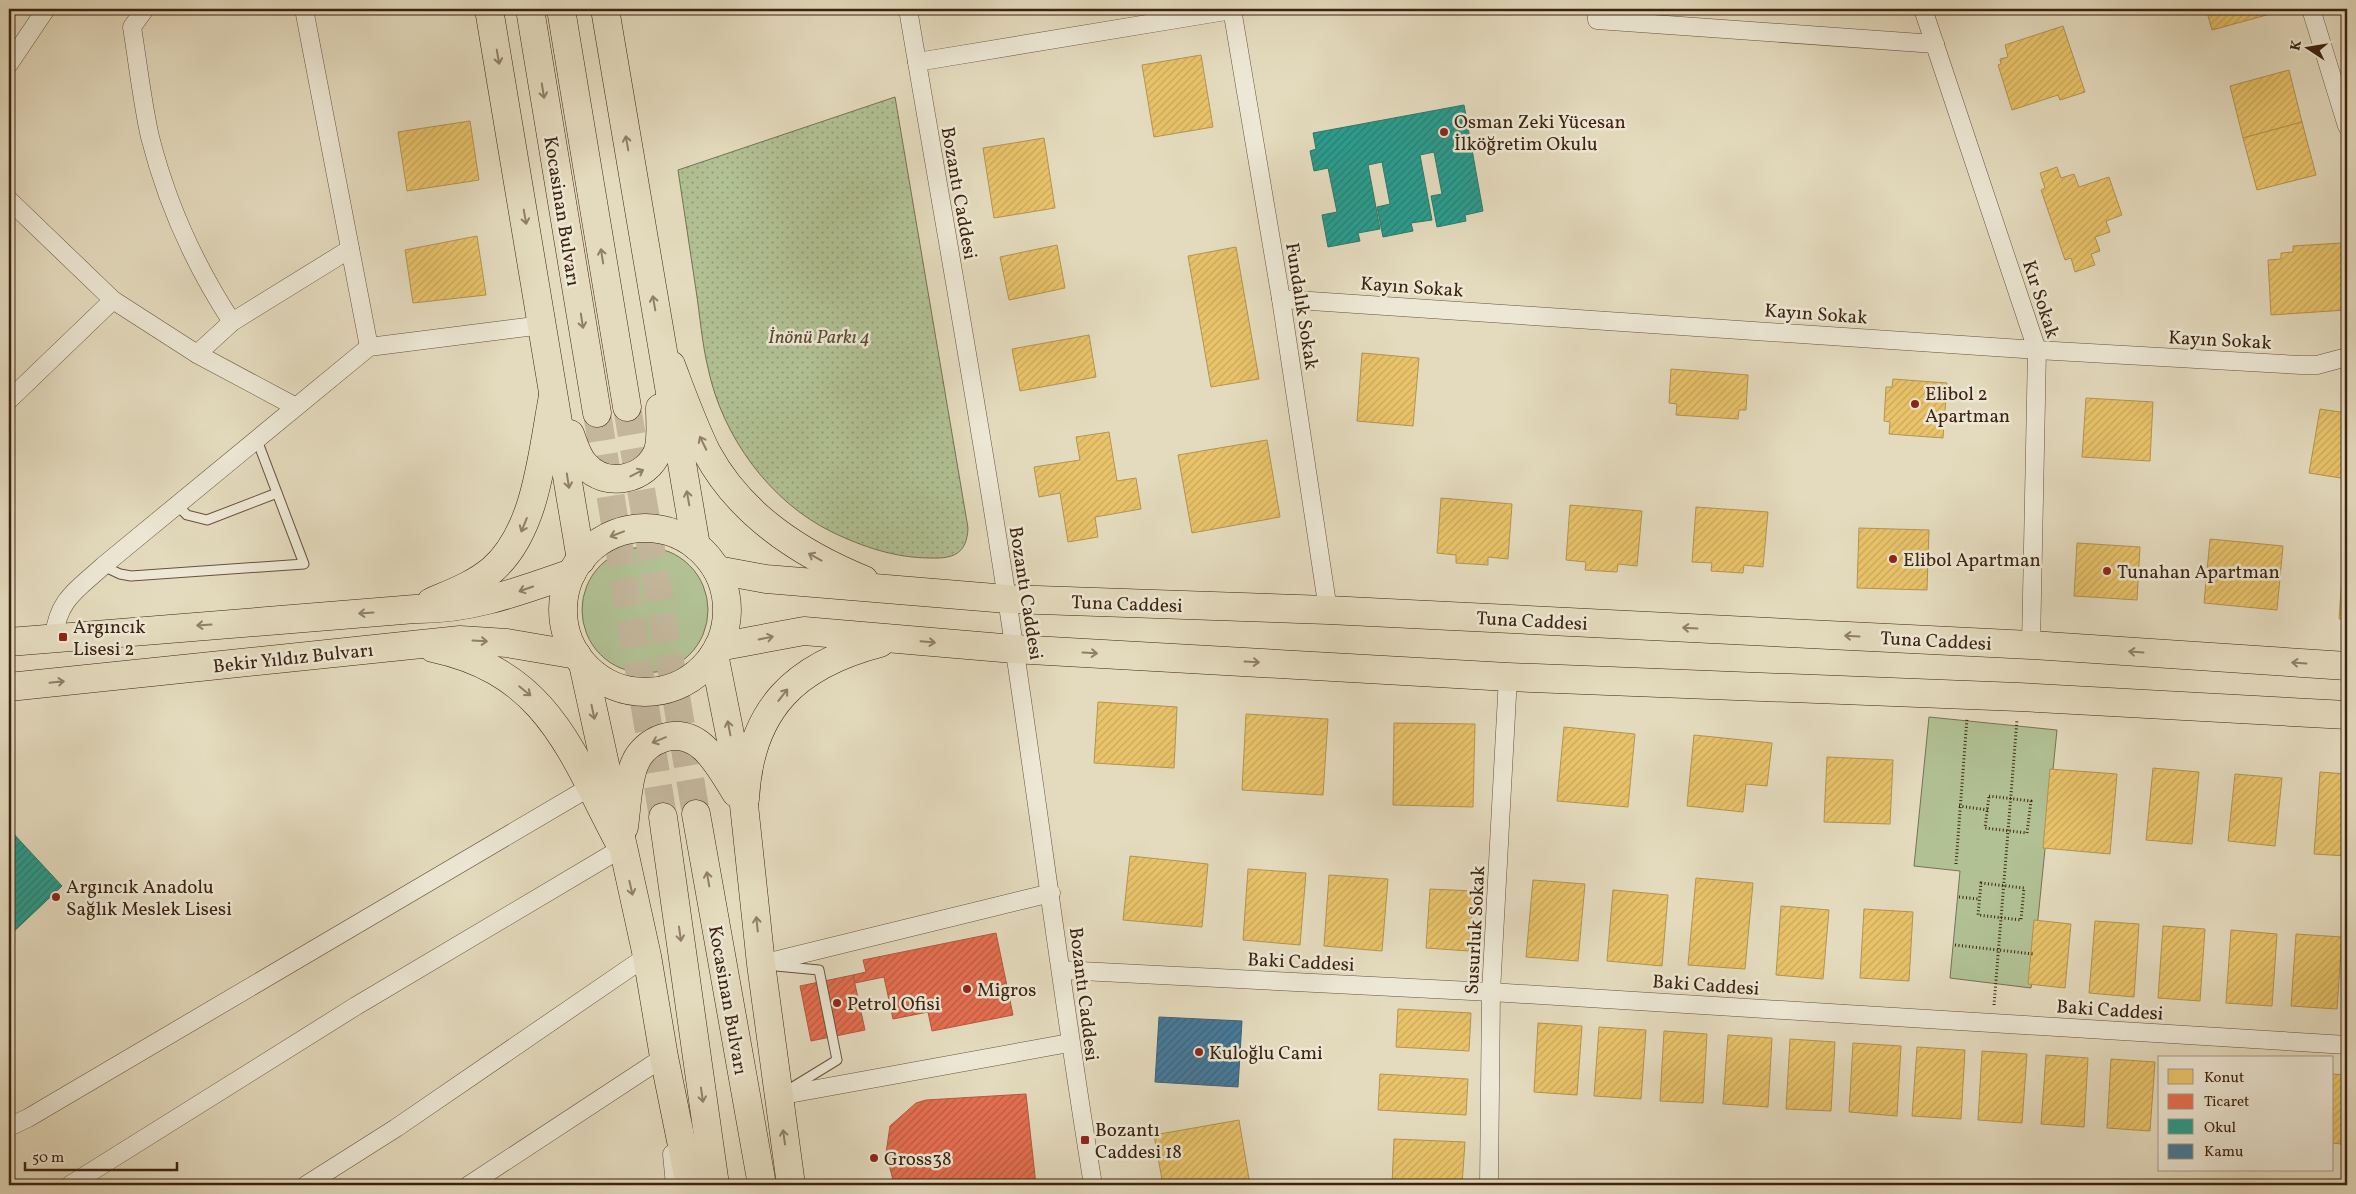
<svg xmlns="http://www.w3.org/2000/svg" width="2356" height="1194" viewBox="0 0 2356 1194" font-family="Vollkorn,serif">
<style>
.green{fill:#b1c194;stroke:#777252}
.park{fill:url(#park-dots);stroke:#777252}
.homes{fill:url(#homes-hatch);stroke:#b5944f}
.shops{fill:url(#shops-hatch);stroke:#b4583e}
.schools{fill:url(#schools-hatch);stroke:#307869}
.public{fill:url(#public-hatch);stroke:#436173}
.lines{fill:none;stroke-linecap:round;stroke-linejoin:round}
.trunk-tunnel{stroke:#c3b69b;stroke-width:28;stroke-dasharray:28 14;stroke-linecap:butt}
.service-casing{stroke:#67513c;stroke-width:11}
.minor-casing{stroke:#67513c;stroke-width:19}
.primary-casing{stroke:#3d2310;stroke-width:29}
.trunk-casing{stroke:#3d2310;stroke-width:29}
.path{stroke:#3d2310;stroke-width:3;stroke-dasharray:1 2.5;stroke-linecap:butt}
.service{stroke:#ede8d5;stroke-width:9}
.minor{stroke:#ede8d5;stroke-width:18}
.primary{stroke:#e4dbbe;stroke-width:28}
.trunk{stroke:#e4dbbe;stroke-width:28}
.oneway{stroke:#907f67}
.poi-dot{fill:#8f2418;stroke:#ede8d5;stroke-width:2}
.labels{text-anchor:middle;stroke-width:5;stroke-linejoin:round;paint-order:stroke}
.poi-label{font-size:19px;fill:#3d2310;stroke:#ede8d5;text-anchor:start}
.street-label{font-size:19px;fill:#3d2310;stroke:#ede8d5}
.park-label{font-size:19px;font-style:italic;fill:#5a4a31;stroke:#ede8d5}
</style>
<defs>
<pattern id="park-dots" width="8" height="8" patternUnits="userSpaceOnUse" patternTransform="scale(1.25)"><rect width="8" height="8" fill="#b1c194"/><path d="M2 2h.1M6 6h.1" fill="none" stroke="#919c77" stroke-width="1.8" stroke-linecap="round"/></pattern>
<pattern id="homes-hatch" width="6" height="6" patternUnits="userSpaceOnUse" patternTransform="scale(1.25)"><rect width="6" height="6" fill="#e9c46a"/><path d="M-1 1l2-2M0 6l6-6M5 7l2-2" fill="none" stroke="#c9a85b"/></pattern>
<pattern id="shops-hatch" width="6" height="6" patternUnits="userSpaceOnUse" patternTransform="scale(1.25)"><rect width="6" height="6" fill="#e76f51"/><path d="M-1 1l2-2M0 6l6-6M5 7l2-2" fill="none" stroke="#bc5b42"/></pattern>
<pattern id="schools-hatch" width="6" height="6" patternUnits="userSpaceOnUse" patternTransform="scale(1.25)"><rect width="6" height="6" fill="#2a9d8f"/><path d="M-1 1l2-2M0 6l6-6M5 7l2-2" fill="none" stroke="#258073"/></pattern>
<pattern id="public-hatch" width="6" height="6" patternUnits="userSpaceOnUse" patternTransform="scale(1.25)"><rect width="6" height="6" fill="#457b9d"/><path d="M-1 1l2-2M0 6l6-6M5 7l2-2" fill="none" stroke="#3b647f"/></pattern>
</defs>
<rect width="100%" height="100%" fill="#e4dbbe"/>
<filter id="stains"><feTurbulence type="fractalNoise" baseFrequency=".004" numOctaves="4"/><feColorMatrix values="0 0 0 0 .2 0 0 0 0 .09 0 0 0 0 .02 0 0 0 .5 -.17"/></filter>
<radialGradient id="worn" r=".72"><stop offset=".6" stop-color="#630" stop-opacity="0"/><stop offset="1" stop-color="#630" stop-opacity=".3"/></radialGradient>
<g class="green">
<circle cx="645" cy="610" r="63"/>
<polygon points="1929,717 2057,730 2031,988 1950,978 1960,871 1914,866"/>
</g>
<path class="park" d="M895,97L968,528C967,554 953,559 930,558C896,558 863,547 832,532C770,502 722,436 708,368C702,343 700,316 696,290C690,250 684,210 678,170Z"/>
<g class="homes">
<polygon points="2206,9 2272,9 2274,13 2212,30"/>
<polygon points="2063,26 2085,92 2060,100 2058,95 2012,110 1998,65 2001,64 2000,59 2008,57 2005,45"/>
<polygon points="1201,55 1213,127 1154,137 1142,65"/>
<polygon points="2289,70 2302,122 2243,138 2230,86"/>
<polygon points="470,121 479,180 407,191 398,132"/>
<polygon points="2302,122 2316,175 2257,190 2243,138"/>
<polygon points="1044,138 1055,208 994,218 983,148"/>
<polygon points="2057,167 2061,178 2074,174 2079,187 2109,177 2122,215 2106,221 2110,232 2095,237 2100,251 2091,254 2095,265 2075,272 2071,258 2065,260 2041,190 2045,188 2040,173"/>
<polygon points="477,236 486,295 413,303 405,250"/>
<polygon points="2342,243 2346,310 2271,315 2268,260 2281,259 2281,253 2293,252 2293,246"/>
<polygon points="1057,245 1065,288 1009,300 1000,257"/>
<polygon points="1236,247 1259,379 1211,387 1188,256"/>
<polygon points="1089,335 1096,377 1020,391 1012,349"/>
<polygon points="1362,353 1419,358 1413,426 1357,421"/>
<polygon points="1671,369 1748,375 1746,410 1739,410 1738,419 1676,415 1677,404 1669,403"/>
<polygon points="1893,379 1947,383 1943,438 1889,434 1890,422 1884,421 1886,387 1892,387"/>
<polygon points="2086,398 2153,402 2150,461 2082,457"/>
<polygon points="2320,409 2347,413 2347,479 2309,473"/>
<polygon points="1109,432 1117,481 1136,478 1141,509 1095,517 1098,537 1068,542 1060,493 1039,497 1034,467 1080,460 1076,437"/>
<polygon points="1267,440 1280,517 1192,533 1178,455"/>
<polygon points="1441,498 1512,504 1508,559 1488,557 1488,565 1456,563 1456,555 1437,553"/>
<polygon points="1570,505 1642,511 1637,566 1618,564 1617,572 1585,570 1586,562 1566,560"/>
<polygon points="1696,507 1768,512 1763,567 1744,565 1743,573 1711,571 1712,563 1692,562"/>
<polygon points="1859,528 1929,530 1927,590 1857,588"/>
<polygon points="2210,539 2283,546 2277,610 2204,603"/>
<polygon points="2077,543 2140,547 2137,600 2074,596"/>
<polygon points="2343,560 2347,560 2347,619 2339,619"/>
<polygon points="1098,702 1177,707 1174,768 1094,763"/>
<polygon points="1246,714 1328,719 1323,795 1242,790"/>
<polygon points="1394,723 1475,724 1473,807 1393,805"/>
<polygon points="1564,727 1635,734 1628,807 1557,801"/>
<polygon points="1694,735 1772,743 1767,786 1746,784 1743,812 1687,806"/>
<polygon points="1827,757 1893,760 1890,824 1824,822"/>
<polygon points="2153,768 2199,772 2192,844 2146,840"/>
<polygon points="2050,769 2117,774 2110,854 2043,848"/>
<polygon points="2320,772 2347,774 2347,856 2314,854"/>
<polygon points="2235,774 2282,778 2275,846 2228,841"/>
<polygon points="1130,856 1208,864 1202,927 1123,920"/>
<polygon points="1248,869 1306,873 1300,945 1243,940"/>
<polygon points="1329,875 1388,879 1382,951 1324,946"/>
<polygon points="1696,878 1753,883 1745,969 1688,965"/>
<polygon points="1533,880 1585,884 1578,961 1526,957"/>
<polygon points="1430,889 1473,891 1469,951 1426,948"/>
<polygon points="1613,890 1668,895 1662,966 1607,961"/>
<polygon points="1781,906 1829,910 1823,979 1776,975"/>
<polygon points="1864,909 1913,912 1909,981 1860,978"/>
<polygon points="2034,920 2071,924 2065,988 2028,984"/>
<polygon points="2095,921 2139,924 2134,997 2089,993"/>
<polygon points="2163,926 2205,929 2200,1001 2158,998"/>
<polygon points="2231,930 2277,934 2272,1006 2226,1003"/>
<polygon points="2296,934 2342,937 2337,1009 2291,1006"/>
<polygon points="1398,1009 1471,1013 1469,1051 1396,1047"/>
<polygon points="1538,1023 1582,1026 1577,1095 1534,1092"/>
<polygon points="1599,1027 1646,1030 1641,1099 1594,1096"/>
<polygon points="1664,1031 1707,1034 1703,1103 1660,1101"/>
<polygon points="1728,1035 1772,1038 1768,1107 1723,1104"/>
<polygon points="1790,1039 1835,1042 1831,1111 1786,1109"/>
<polygon points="1853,1043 1901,1046 1897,1116 1849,1112"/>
<polygon points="1917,1047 1965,1050 1961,1119 1912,1116"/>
<polygon points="1982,1051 2027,1054 2022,1123 1978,1120"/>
<polygon points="2046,1055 2088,1058 2084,1127 2041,1124"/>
<polygon points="2111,1059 2155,1062 2150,1131 2107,1128"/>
<polygon points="1380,1074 1468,1079 1466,1115 1378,1110"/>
<polygon points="2332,1074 2346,1075 2341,1144 2332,1143"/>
<polygon points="1239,1120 1250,1185 1163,1185 1154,1135"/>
<polygon points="1394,1139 1465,1142 1462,1185 1392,1185"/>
<polygon points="1526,1181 1575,1183 1575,1185 1526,1185"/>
</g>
<g class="shops">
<polygon points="996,933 1013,1015 932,1031 928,1012 893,1019 884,977 855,983 853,975 866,972 863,960"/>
<polygon points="853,975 865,1030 811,1041 800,986"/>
<polygon points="1026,1094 1036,1185 897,1185 893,1180 886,1153 890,1126 916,1103 926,1100"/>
</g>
<g class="schools">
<polygon points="1464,105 1483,211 1465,215 1466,221 1437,227 1431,196 1442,194 1434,152 1420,155 1432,220 1411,223 1413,231 1383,237 1377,207 1390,204 1382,162 1368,165 1380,229 1358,233 1360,241 1328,247 1322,215 1337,212 1328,168 1314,171 1310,151 1316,149 1313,133"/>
<polygon points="11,831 62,886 9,936 9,833"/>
</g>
<polygon class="public" points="1159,1017 1242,1021 1238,1087 1155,1082"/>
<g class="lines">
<g class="trunk-tunnel">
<polyline points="627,407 696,814"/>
<polyline points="597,413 663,817"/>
</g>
<g class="service-casing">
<g id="service">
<polyline points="177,505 187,515 207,520 277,493"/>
<polyline points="103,566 120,574 131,576 304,564 257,440"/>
<polyline points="776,966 819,970 837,1060 788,1090"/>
</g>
</g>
<g class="minor-casing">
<g id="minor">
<path d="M145,9L132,27C138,64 142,101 150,137C167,204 194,264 232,322"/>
<polyline points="304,9 369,347"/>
<path d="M908,9C941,205 977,402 1007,599C1037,794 1061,990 1093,1185"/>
<polyline points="1232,9 1281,299 1328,610"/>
<polyline points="1596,9 1597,20 1935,44"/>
<polyline points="1923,9 2037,350 2031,645"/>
<polyline points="2311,9 2347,126"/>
<polyline points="917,62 1232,10"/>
<polyline points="9,64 46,9"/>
<polyline points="9,200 113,300 197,354 296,407"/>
<polyline points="1281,299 2037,350 2301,365 2317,365 2347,357"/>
<polyline points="197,354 232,322 350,249"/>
<polyline points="9,400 113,300"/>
<path d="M54,637C58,599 77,590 103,566L369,347L543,325"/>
<polyline points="761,964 1051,893"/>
<polyline points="1061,970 1491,992 2347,1045"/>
<polyline points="778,1096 1069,1043"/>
<polyline points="9,1127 28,1118 590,787"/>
<polyline points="672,1154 675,1185"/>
<polyline points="70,1185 356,1006 622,848"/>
<polyline points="306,1185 396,1128 647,956"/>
<polyline points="469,1185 664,1057 664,1066"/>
<polyline points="1489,1185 1491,992 1508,677"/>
</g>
</g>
<g class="primary-casing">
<g id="primary">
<path d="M671,365C682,394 693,425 707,453C741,516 801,554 864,580"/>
<polyline points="717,570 766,579 1007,599 1328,610 2031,645 2347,666"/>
<path d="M431,602C452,593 474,585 492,570C537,531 542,453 553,396"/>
<path d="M9,642L415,609C471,610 520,591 572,573"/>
<polyline points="718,647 804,631 1014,649 1508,677 2019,697 2347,715"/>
<path d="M433,648C546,672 570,749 618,840"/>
<polyline points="9,687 460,640 507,643 577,655"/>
<path d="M745,799C750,708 796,665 880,643"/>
</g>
</g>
<g class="trunk-casing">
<g id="trunk">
<polyline points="489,9 581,560"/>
<polyline points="530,9 597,413"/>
<polyline points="561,9 627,407"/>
<polyline points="605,9 696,546"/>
<path d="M570,434C574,444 577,457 585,465C606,489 647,480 658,451C662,438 660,422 660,408"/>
<circle cx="645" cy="610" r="82"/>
<polyline points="714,654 744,805 761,964 791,1185"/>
<polyline points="583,664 647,956 664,1057 690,1185"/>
<polyline points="696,814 762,1185"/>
<polyline points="663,817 715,1185"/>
<path d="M624,827C627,807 627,781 635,763C640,751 651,742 663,738C701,726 720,768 736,793"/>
</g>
</g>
<g class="path">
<polygon points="1989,796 2031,801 2027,833 1985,828"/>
<polyline points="1959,806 1988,810"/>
<polyline points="1956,864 1967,718"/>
<polygon points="1981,883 2024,888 2021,920 1978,915"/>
<polyline points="1959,897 1979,899"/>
<polyline points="1955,945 2033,954"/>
<polyline points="1994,1005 2017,720"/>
</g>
<use href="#service" class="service"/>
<use href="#minor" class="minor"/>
<use href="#primary" class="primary"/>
<use href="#trunk" class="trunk"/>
</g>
<defs><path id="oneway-shaft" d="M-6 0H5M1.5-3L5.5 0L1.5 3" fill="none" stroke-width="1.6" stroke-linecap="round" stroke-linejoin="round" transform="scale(1.25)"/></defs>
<g class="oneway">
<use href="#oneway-shaft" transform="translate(498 57) rotate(80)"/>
<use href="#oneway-shaft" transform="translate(543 91) rotate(81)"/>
<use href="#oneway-shaft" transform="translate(627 143) rotate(-100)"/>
<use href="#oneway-shaft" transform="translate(525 217) rotate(80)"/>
<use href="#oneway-shaft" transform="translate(602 256) rotate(-99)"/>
<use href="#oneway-shaft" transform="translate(654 303) rotate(-100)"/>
<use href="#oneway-shaft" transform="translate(582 321) rotate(81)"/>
<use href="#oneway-shaft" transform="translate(703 443) rotate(-116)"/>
<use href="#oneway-shaft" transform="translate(637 473) rotate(-27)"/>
<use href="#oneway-shaft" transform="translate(568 481) rotate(81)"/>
<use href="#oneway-shaft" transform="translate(688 498) rotate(-100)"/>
<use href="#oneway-shaft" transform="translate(524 525) rotate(112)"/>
<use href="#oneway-shaft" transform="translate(617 534) rotate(159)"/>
<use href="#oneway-shaft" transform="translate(815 557) rotate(-151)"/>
<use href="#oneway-shaft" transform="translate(526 589) rotate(161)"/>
<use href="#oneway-shaft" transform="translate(366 613) rotate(176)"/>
<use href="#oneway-shaft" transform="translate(204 625) rotate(176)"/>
<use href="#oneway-shaft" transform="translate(1690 628) rotate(-177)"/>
<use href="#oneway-shaft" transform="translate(1852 636) rotate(-177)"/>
<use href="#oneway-shaft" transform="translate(766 638) rotate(-11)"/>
<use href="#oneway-shaft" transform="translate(480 641) rotate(3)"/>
<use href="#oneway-shaft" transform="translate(928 642) rotate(5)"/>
<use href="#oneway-shaft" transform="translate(2136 652) rotate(-176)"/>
<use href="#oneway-shaft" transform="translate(1090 653) rotate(3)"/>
<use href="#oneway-shaft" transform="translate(1252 662) rotate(3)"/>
<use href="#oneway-shaft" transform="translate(2299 663) rotate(-176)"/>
<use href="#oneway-shaft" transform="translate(57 682) rotate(-6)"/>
<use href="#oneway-shaft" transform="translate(525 691) rotate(39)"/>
<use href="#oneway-shaft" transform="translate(783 695) rotate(-52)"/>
<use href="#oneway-shaft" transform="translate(593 712) rotate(78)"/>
<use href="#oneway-shaft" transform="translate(729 728) rotate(-101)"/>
<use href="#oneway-shaft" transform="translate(659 740) rotate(158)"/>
<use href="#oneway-shaft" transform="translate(708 879) rotate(-100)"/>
<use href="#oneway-shaft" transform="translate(631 888) rotate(77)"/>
<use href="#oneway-shaft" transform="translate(757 924) rotate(-96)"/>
<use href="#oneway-shaft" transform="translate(680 934) rotate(82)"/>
<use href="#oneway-shaft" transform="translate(702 1095) rotate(82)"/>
<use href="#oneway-shaft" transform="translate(784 1137) rotate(-98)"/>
</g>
<g class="poi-dot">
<circle cx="1444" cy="132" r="5"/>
<circle cx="1915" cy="404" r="5"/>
<circle cx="1893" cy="559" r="5"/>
<circle cx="2107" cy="571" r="5"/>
<rect x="58" y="632" width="10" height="10" rx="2.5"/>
<circle cx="56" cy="897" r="5"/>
<circle cx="967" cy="989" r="5"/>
<circle cx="837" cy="1003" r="5"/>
<circle cx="1199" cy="1052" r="5"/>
<rect x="1080" y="1135" width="10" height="10" rx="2.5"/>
<circle cx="874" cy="1158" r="5"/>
</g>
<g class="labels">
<g class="poi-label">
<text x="1454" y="128">Osman Zeki Yücesan<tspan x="1454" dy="22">İlköğretim Okulu</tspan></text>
<text x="1925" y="400">Elibol 2<tspan x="1925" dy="22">Apartman</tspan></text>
<text x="1903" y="566">Elibol Apartman</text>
<text x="2117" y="578">Tunahan Apartman</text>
<text x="73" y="633">Argıncık<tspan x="73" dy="22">Lisesi 2</tspan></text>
<text x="66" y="893">Argıncık Anadolu<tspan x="66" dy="22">Sağlık Meslek Lisesi</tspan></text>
<text x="977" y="996">Migros</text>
<text x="847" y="1010">Petrol Ofisi</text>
<text x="1209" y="1059">Kuloğlu Cami</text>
<text x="1095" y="1136">Bozantı<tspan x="1095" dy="22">Caddesi 18</tspan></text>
<text x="884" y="1165">Gross38</text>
</g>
<g class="street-label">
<text transform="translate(960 193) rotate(80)" y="7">Bozantı Caddesi</text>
<text transform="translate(563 211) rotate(81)" y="7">Kocasinan Bulvarı</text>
<text transform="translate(1412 286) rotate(4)" y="7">Kayın Sokak</text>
<text transform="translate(2042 299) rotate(72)" y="7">Kır Sokak</text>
<text transform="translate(1303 306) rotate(81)" y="7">Fundalık Sokak</text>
<text transform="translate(1816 313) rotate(4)" y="7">Kayın Sokak</text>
<text transform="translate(2220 339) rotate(3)" y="7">Kayın Sokak</text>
<text transform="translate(1027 593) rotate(81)" y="7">Bozantı Caddesi</text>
<text transform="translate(1127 603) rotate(2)" y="7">Tuna Caddesi</text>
<text transform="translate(1532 620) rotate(3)" y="7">Tuna Caddesi</text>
<text transform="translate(1936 640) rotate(3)" y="7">Tuna Caddesi</text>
<text transform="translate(293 657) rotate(-6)" y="7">Bekir Yıldız Bulvarı</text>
<text transform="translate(1474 930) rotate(-87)" y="7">Susurluk Sokak</text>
<text transform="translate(1301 961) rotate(3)" y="7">Baki Caddesi</text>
<text transform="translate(1706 984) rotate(4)" y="7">Baki Caddesi</text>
<text transform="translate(1085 994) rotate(83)" y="7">Bozantı Caddesi</text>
<text transform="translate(729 1000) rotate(80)" y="7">Kocasinan Bulvarı</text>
<text transform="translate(2110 1009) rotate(4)" y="7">Baki Caddesi</text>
</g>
<g class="park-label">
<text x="819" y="343">İnönü Parkı 4</text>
</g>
</g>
<rect width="2356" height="1194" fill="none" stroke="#e4dbbe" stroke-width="30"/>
<rect x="10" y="10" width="2336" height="1174" fill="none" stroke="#3d2310" stroke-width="2.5"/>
<rect x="15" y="15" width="2326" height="1164" fill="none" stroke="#3d2310"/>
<rect x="2158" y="1056" width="175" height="115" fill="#ede8d5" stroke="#a79986"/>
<rect x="2168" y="1069" width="25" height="15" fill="#e9c46a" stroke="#a79986"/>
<text x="2204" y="1082" font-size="15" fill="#3d2310">Konut</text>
<rect x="2168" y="1094" width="25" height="15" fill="#e76f51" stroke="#a79986"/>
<text x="2204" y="1106" font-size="15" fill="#3d2310">Ticaret</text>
<rect x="2168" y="1119" width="25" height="15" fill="#2a9d8f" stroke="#a79986"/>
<text x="2204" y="1132" font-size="15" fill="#3d2310">Okul</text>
<rect x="2168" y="1144" width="25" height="15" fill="#457b9d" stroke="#a79986"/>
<text x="2204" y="1156" font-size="15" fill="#3d2310">Kamu</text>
<g transform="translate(2308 48) rotate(282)" stroke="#ede8d5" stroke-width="4" paint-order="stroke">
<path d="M0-4L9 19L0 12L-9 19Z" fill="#3d2310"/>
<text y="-8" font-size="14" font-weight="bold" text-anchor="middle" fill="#3d2310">K</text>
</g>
<path d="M25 1162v8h152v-8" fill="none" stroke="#3d2310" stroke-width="2.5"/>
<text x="32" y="1162" font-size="15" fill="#3d2310" stroke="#ede8d5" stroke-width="4" paint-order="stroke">50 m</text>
<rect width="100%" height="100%" filter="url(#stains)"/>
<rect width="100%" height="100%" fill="url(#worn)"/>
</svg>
